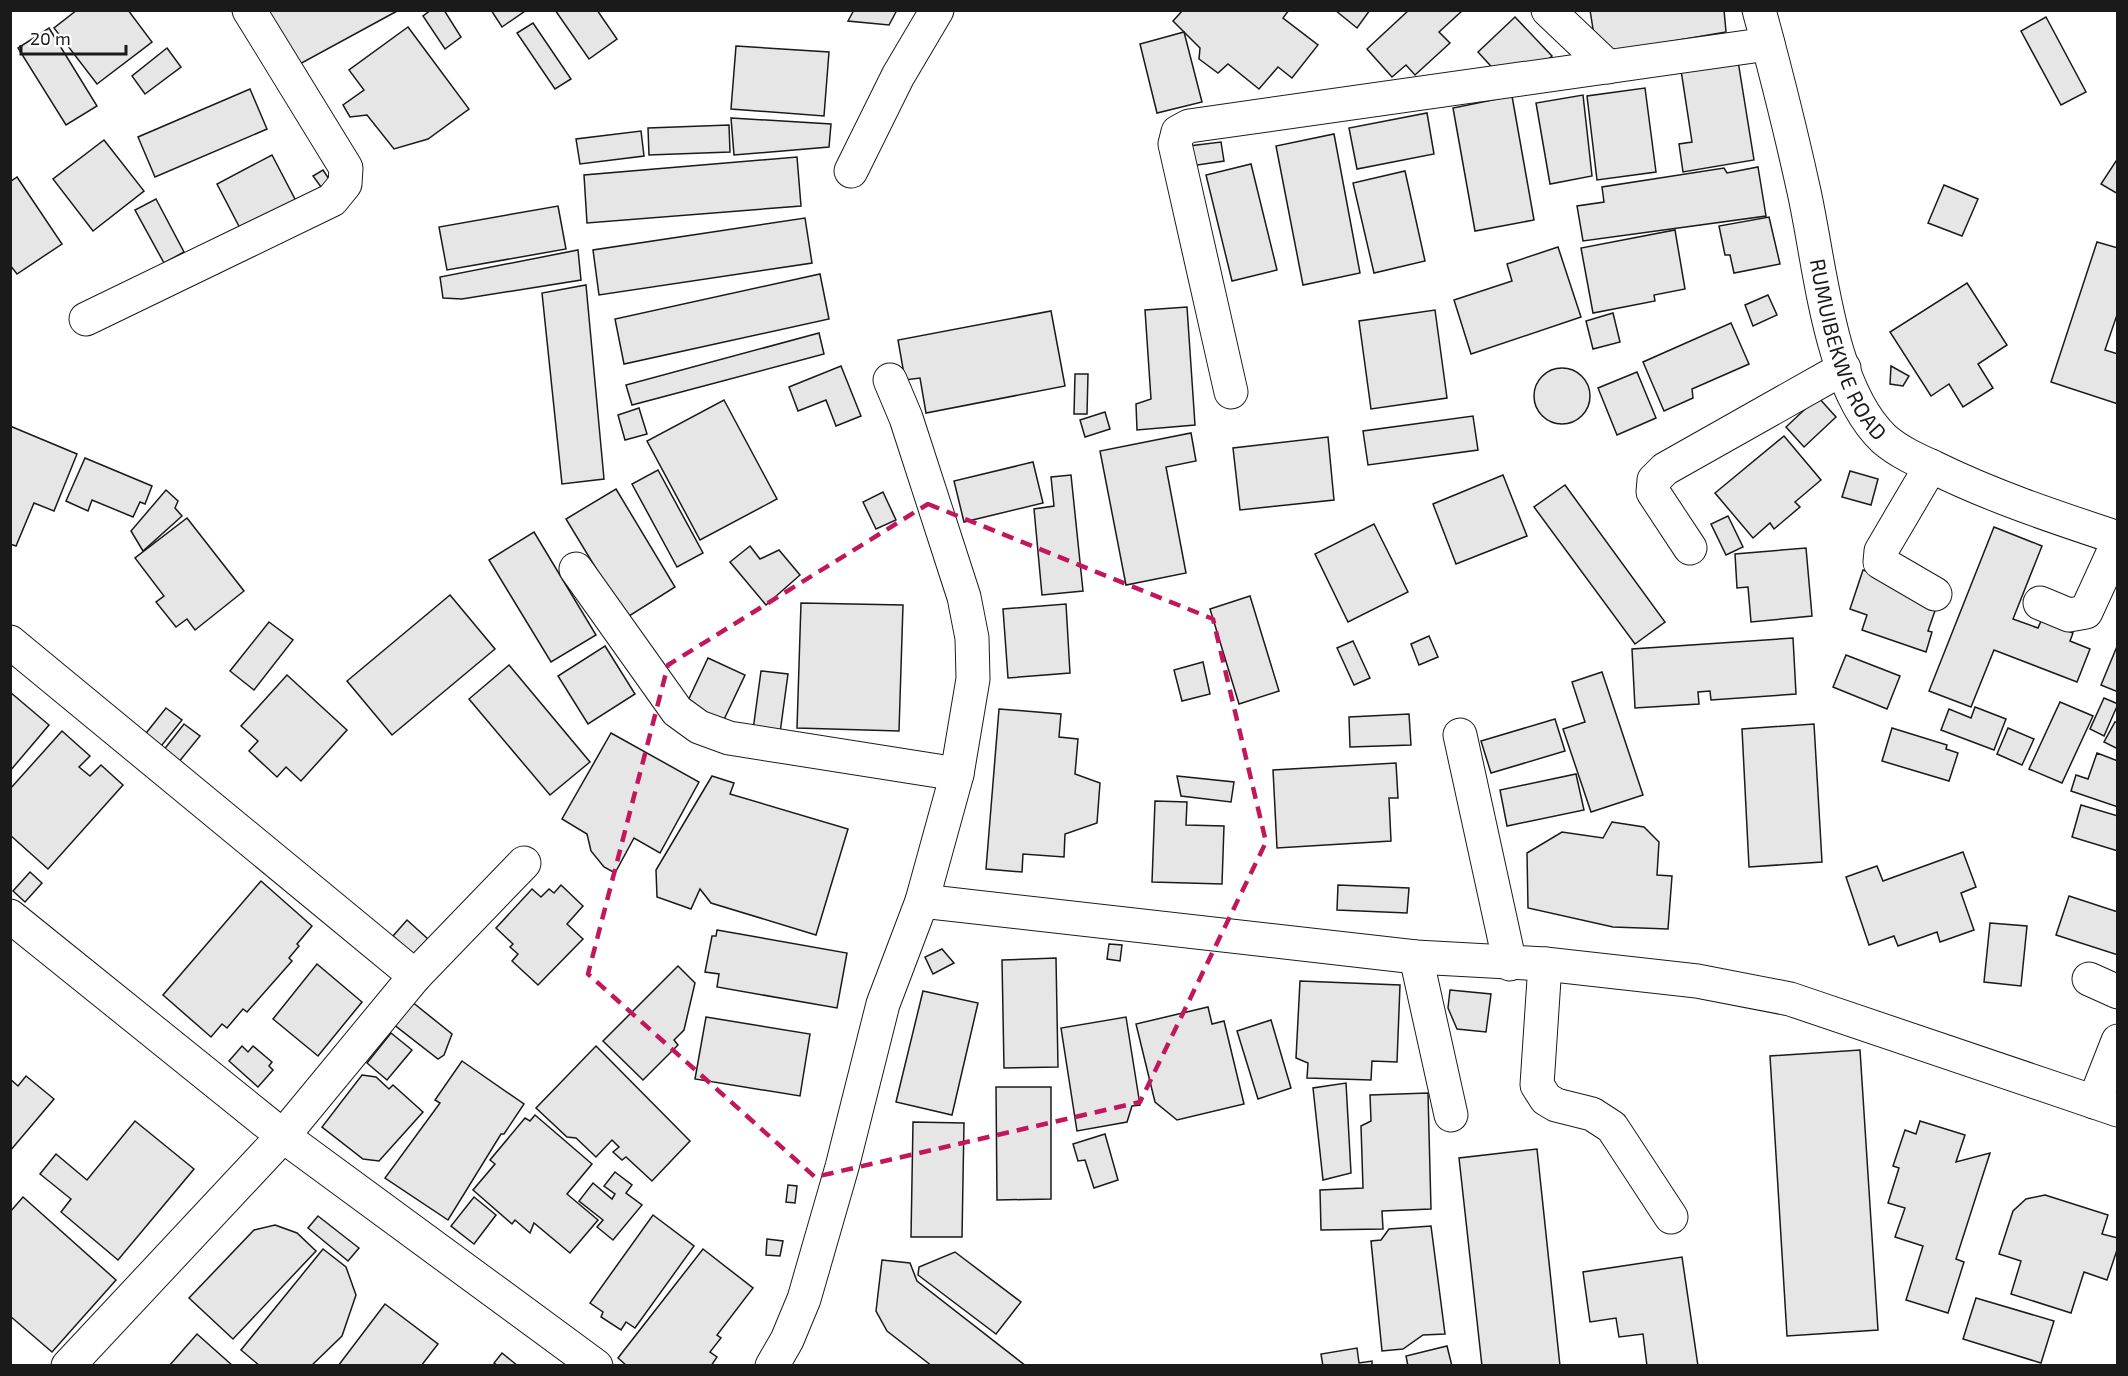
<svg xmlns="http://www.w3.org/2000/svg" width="2128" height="1376" viewBox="0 0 2128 1376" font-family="'Exo 2',sans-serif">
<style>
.building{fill:#e6e6e6;stroke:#1a1a1a;stroke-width:1.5}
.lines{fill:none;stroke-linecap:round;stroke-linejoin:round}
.minor-casing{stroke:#1a1a1a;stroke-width:35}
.minor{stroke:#fff;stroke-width:33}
.marked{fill:none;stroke:#c2185b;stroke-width:4.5;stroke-dasharray:12 8;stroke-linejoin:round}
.labels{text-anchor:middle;stroke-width:4.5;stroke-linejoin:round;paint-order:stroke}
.street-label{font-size:21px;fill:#1a1a1a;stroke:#fff}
</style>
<rect width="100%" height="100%" fill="#fff"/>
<g class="building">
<polygon points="77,10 128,10 152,42 97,84 54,28"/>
<polygon points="256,10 399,10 287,71"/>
<polygon points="431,10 444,10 461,37 445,49 423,16"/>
<polygon points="491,10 525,10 525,11 502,27"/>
<polygon points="555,10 597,10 617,39 589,59"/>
<polygon points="854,10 897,10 889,25 848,21"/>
<polygon points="1183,10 1289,10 1283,18 1318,45 1292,78 1278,67 1259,89 1228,64 1218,73 1199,59 1200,48 1173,21"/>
<polygon points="1335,10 1370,10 1357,28"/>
<polygon points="1409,10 1463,10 1439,32 1450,43 1415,75 1406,65 1392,77 1367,49"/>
<polygon points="1590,10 1724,10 1726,32 1597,54"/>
<polygon points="1515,17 1552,56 1540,67 1499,75 1478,52"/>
<polygon points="2046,17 2086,92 2061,105 2021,31"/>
<polygon points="533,23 571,79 555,89 517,33"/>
<polygon points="408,27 469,109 428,139 394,149 367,115 350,117 343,105 364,90 349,70"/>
<polygon points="49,28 97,106 66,125 18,48"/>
<polygon points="1184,32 1202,102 1157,113 1140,44"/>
<polygon points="736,46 829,52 824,116 731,109"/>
<polygon points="167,48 181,67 145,94 132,76"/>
<polygon points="1738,61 1754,160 1683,172 1679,144 1692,142 1681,70"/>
<polygon points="1645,88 1656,172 1597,180 1587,96"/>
<polygon points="250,89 267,129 155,177 138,137"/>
<polygon points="1583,95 1592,176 1550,184 1536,103"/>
<polygon points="1512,96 1534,220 1475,231 1453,108"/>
<polygon points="1427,113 1434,154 1357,169 1349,128"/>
<polygon points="731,118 831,124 829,147 734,155"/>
<polygon points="729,125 730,152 649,155 648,128"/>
<polygon points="641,131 644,156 580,164 576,139"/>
<polygon points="1334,134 1360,273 1303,285 1276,146"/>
<polygon points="104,140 144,191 93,231 53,179"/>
<polygon points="1221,142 1224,161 1191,166 1189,146"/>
<polygon points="272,155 297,203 242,232 217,184"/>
<polygon points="797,157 801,206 587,223 584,175"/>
<polygon points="2118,158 2118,194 2101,184"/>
<polygon points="1251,164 1277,270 1232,281 1206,175"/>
<polygon points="1758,167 1766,216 1583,241 1577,206 1604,202 1602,187 1724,168 1727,173"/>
<polygon points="323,170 333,185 324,191 313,176"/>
<polygon points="1405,171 1425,261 1374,273 1353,183"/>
<polygon points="17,177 62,244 17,274 10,265 10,182"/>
<polygon points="1944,185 1978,199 1962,236 1928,223"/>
<polygon points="156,199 184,252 164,263 135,210"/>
<polygon points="558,206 566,249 447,270 439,227"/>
<polygon points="1769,217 1780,264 1734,273 1730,255 1725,255 1719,226"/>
<polygon points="805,218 812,263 599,295 593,250"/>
<polygon points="1675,230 1685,289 1654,295 1655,301 1593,313 1581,248"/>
<polygon points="2097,242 2118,248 2118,312 2105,350 2118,354 2118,404 2051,382"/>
<polygon points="1558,247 1581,317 1471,354 1454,300 1512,281 1507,264"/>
<polygon points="578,250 581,280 462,299 443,298 440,277"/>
<polygon points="820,274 829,319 624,364 615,319"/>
<polygon points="1967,283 2007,345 1978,364 1993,388 1963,407 1949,384 1931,396 1890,332"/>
<polygon points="586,285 604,479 562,484 542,293"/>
<polygon points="1768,295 1777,315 1753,326 1745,305"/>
<polygon points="1187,307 1195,425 1137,430 1136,404 1151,399 1145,310"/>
<polygon points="1435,310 1447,398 1371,409 1359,321"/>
<polygon points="1051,311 1065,386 926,413 920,378 905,380 898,340"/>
<polygon points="1613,313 1620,342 1593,349 1586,321"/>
<polygon points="1731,323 1749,364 1692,389 1693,398 1664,411 1643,362"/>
<polygon points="819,333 824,354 632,405 626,385"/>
<polygon points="841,366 861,416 836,426 826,400 798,411 789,387"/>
<polygon points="1891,366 1909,376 1903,386 1890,384"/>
<circle cx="1562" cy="396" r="28"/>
<polygon points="1637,372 1656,418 1617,435 1598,388"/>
<polygon points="1075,374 1088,374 1087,414 1074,414"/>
<polygon points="1818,397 1836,417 1804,447 1786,427"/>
<polygon points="724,400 777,499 700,540 647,441"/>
<polygon points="639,408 647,434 625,440 618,415"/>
<polygon points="1105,412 1110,429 1085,437 1080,420"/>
<polygon points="1473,416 1478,450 1368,465 1363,431"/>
<polygon points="10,426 77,454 54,511 34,503 16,546 10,544"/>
<polygon points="1191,433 1196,461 1166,467 1186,573 1126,585 1100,451"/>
<polygon points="1784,436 1821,480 1795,502 1800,507 1774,529 1770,523 1753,538 1715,493"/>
<polygon points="1328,437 1334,500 1240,510 1233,448"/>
<polygon points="85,458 152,486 145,504 140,502 133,517 92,500 88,511 66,501"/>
<polygon points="1033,462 1043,503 964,522 954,481"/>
<polygon points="658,470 703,553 677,567 632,484"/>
<polygon points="1850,471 1878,479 1871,505 1842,497"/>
<polygon points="1071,475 1083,591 1042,595 1034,509 1054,506 1051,477"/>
<polygon points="1503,475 1527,536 1456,564 1433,504"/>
<polygon points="1565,485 1665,622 1635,644 1534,507"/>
<polygon points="616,489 675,587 626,618 566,519"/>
<polygon points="166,490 178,501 175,508 182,516 143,551 131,531"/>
<polygon points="883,492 896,520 876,529 863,502"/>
<polygon points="1728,516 1743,547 1726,555 1711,524"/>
<polygon points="187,518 244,591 195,630 187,619 176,627 156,602 164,596 135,558"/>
<polygon points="1374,524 1408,592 1348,622 1315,554"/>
<polygon points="1994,527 2042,546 2013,619 2038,628 2041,621 2073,633 2070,641 2090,649 2077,682 1994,650 1971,707 1929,691"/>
<polygon points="534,532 596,635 551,662 489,560"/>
<polygon points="750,546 760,559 779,550 800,575 766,605 730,562"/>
<polygon points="1806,548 1812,616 1751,622 1748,587 1737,588 1735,554"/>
<polygon points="1863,570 1923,590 1938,602 1928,631 1932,632 1926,652 1862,630 1867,615 1850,609"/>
<polygon points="450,595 495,649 392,735 347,681"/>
<polygon points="1250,596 1279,691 1239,704 1210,609"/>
<polygon points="801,603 903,605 899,731 797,728"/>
<polygon points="1066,604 1070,673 1008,678 1003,609"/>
<polygon points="269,622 293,640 254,690 230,671"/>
<polygon points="1429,636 1438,657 1419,665 1411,644"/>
<polygon points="1793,638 1796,694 1711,700 1710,691 1698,692 1699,704 1635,708 1632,649"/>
<polygon points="1353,641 1370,678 1354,685 1337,648"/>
<polygon points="2118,644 2118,692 2101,685"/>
<polygon points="605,646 635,694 588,724 558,676"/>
<polygon points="1846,655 1900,676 1887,709 1833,687"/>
<polygon points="708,658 745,675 720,728 685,707"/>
<polygon points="1203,662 1210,694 1182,701 1174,670"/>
<polygon points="509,665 590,762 550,795 469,699"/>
<polygon points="761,671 788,674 780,733 753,730"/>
<polygon points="1602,672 1643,795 1591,812 1563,729 1585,722 1572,682"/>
<polygon points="287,675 347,730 301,781 286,767 277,777 249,751 258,741 241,726"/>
<polygon points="10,692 49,725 10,771"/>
<polygon points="2104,698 2118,704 2104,736 2090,729"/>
<polygon points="2060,702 2093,716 2062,783 2029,769"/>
<polygon points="1975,707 2006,719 1994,750 1941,730 1949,709 1971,718"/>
<polygon points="166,708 182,720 158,750 143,737"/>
<polygon points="999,709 1061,714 1059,737 1078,739 1075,774 1100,783 1097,823 1065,834 1064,857 1023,854 1022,872 986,869"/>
<polygon points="1409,714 1411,745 1350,747 1349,717"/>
<polygon points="1555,719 1565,751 1491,773 1481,741"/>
<polygon points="2115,722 2118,723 2118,749 2104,742"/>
<polygon points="184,724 200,736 178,763 163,751"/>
<polygon points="1814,724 1822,862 1749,867 1742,729"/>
<polygon points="1892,728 1947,745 1946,749 1958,753 1949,781 1882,761"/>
<polygon points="2008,728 2034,739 2022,765 1997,754"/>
<polygon points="62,731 90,756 79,767 90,776 101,765 123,785 48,869 10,835 10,789"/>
<polygon points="611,733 699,782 660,853 634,838 615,873 604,867 591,851 587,834 562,819"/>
<polygon points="2097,753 2118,761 2118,807 2071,791 2076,775 2088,779"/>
<polygon points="1396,763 1398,798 1389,798 1391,841 1277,848 1273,770"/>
<polygon points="1576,774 1584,810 1507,826 1500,790"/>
<polygon points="712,776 734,783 730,794 848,829 816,935 711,903 700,889 691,909 657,897 656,870"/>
<polygon points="1177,776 1234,782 1231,802 1181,796"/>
<polygon points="1155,801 1187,802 1186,825 1224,826 1222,884 1152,882"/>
<polygon points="2081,805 2118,816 2118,851 2072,837"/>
<polygon points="1612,822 1644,827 1659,842 1657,875 1672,876 1668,929 1613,927 1528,908 1527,853 1562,832 1603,838"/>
<polygon points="1963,852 1976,887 1961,893 1974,930 1940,942 1937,932 1898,946 1894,936 1869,945 1846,877 1877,866 1883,881"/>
<polygon points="30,872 42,883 25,902 13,891"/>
<polygon points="261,881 312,926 297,944 299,946 289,958 292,961 247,1012 243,1009 227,1028 222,1024 211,1037 163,995"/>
<polygon points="561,885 583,906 567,924 583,939 538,985 512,961 518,954 510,947 513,944 496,928 532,889 541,897 549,889 554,893"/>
<polygon points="1338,885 1409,888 1407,913 1337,910"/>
<polygon points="2069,896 2118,912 2118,955 2056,935"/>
<polygon points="407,920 428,939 414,955 393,936"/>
<polygon points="1990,923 2027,926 2021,986 1984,982"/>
<polygon points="717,930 847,953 837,1008 717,987 719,974 705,972 712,936 716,936"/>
<polygon points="1109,944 1122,945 1120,961 1107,959"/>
<polygon points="942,949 954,963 933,974 925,957"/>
<polygon points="1056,958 1058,1067 1004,1068 1002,960"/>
<polygon points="317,964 362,1002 318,1056 273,1019"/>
<polygon points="678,966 695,983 684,1030 674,1040 678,1045 643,1080 603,1041"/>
<polygon points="1300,981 1400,985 1397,1062 1372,1061 1371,1080 1307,1078 1308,1063 1296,1058"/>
<polygon points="1450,990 1491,994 1486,1032 1457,1029 1448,1008"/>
<polygon points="923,991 978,1003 952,1115 896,1102"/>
<polygon points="406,997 452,1034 444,1055 438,1059 388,1020"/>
<polygon points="1208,1007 1212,1024 1224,1021 1244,1104 1177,1120 1155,1102 1136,1024"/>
<polygon points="706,1017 810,1034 800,1096 695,1079"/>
<polygon points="1126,1017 1140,1105 1132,1106 1127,1122 1077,1131 1061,1028"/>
<polygon points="1271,1020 1291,1088 1258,1099 1237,1031"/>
<polygon points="391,1033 412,1050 387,1080 367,1063"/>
<polygon points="242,1046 248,1052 253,1046 272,1062 269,1066 273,1070 258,1087 229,1061"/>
<polygon points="596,1046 690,1141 652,1181 626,1157 622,1160 613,1152 619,1147 612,1140 596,1157 576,1138 567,1137 536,1108"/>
<polygon points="1860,1050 1878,1330 1787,1336 1770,1056"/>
<polygon points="462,1061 524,1104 504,1134 501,1134 448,1220 385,1178 440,1103 435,1100"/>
<polygon points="362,1075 376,1077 389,1089 393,1085 423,1112 379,1161 363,1159 322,1127"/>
<polygon points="26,1076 54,1099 10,1151 10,1079 18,1086"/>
<polygon points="1346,1083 1351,1173 1323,1180 1313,1088"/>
<polygon points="996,1087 1051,1087 1051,1199 997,1200"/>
<polygon points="1428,1093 1431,1209 1382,1211 1383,1229 1321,1230 1320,1190 1363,1188 1361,1126 1371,1121 1370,1095"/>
<polygon points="535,1115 592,1164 567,1194 598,1220 570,1253 534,1223 530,1233 515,1220 512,1224 473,1190 495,1164 490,1160 525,1118 530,1121"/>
<polygon points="135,1121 194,1169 118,1260 61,1212 71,1199 40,1174 56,1154 87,1180"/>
<polygon points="1920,1121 1965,1135 1956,1162 1990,1153 1956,1259 1964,1262 1948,1313 1906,1300 1923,1246 1895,1237 1905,1208 1888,1203 1899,1168 1893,1166 1905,1130 1916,1134"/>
<polygon points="913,1122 964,1123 962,1237 911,1237"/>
<polygon points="1105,1134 1118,1180 1094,1188 1085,1160 1078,1161 1073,1144"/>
<polygon points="1537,1149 1560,1366 1482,1366 1459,1158"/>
<polygon points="615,1172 632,1185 626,1193 642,1205 613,1240 597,1227 603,1220 579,1201 593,1183 612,1199 615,1194 604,1186"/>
<polygon points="788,1185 797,1186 795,1203 786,1202"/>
<polygon points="2045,1195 2108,1215 2102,1234 2118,1238 2118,1247 2107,1280 2084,1272 2071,1313 2011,1294 2021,1261 1999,1254 2013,1211 2026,1199"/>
<polygon points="23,1197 116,1280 52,1352 10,1316 10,1212"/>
<polygon points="474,1197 496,1215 474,1244 451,1226"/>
<polygon points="653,1215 694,1246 635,1328 626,1322 621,1330 601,1317 603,1312 590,1303"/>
<polygon points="318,1216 359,1248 348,1261 308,1228"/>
<polygon points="275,1225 297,1233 316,1251 233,1339 189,1298 254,1230"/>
<polygon points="1431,1226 1445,1334 1423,1335 1403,1349 1382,1351 1371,1241 1381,1240 1389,1229"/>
<polygon points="767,1239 783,1241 780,1256 766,1255"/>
<polygon points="323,1249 346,1267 356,1295 342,1336 311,1366 260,1366 241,1350"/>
<polygon points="703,1249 753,1288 717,1335 721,1338 710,1352 717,1357 711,1366 627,1366 618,1358"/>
<polygon points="955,1252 1021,1302 996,1334 918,1275 919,1267"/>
<polygon points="1682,1257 1698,1366 1647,1366 1643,1334 1619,1337 1616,1318 1590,1322 1583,1272"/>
<polygon points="882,1260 910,1263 917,1281 1026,1366 932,1366 887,1331 876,1311"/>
<polygon points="1976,1298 2054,1321 2041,1363 1963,1339"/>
<polygon points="385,1304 438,1344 421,1366 338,1366"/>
<polygon points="197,1334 233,1366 169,1366"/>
<polygon points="1447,1346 1452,1366 1408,1366 1406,1356"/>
<polygon points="1357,1348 1359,1363 1372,1361 1372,1366 1323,1366 1321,1354"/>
<polygon points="502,1353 518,1366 498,1366 494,1363"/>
</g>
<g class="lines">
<g class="minor-casing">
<g id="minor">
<polyline points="1548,10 1608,67"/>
<path id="s1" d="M1759,10C1775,69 1790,128 1803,187C1820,260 1828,386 1884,439C1899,452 1917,460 1935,468C1994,497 2055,517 2118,538"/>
<polyline points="851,171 898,76 937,10"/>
<polyline points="86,319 332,200 345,184 346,168 249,10"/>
<polyline points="1231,392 1175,144 1178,132 1189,126 1768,44"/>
<polyline points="1931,466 1881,551 1880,562 1935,594"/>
<polyline points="1690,548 1653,492 1654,480 1665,469 1844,368"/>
<polyline points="576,569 677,711 699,727 729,738 957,774"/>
<polyline points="2040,603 2069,615 2086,612 2118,542"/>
<polyline points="10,642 415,976"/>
<polyline points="1460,735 1510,964"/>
<polyline points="922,901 1416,957 1545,964 1697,981 1790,999 2118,1110"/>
<polyline points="10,916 283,1136 596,1366"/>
<polyline points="1416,957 1451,1115"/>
<polyline points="1545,964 1537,1085 1546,1099 1556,1105 1592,1114 1612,1127 1671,1217"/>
<polyline points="2089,979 2118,992"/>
<polyline points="2094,1102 2118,1041"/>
<polyline points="68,1366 283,1136 415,976 524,863"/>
<polyline points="772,1366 787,1340 804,1299 842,1167 883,1004 922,901 957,774 973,679 972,638 964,597 906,418 890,380"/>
</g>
</g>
<use href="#minor" class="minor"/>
</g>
<path class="marked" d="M928,504L1213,619L1266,842L1140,1102L815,1177L588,974L668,665Z"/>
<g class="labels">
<g class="street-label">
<text dy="7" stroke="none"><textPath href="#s1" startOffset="352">RUMUIBEKWE ROAD</textPath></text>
</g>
</g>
<rect width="2128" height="1376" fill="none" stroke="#1a1a1a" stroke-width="24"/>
<path d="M21 45v9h105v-9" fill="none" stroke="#1a1a1a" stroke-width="3"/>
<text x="30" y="45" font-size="18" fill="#1a1a1a" stroke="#ffffff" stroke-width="4.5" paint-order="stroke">20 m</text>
</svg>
